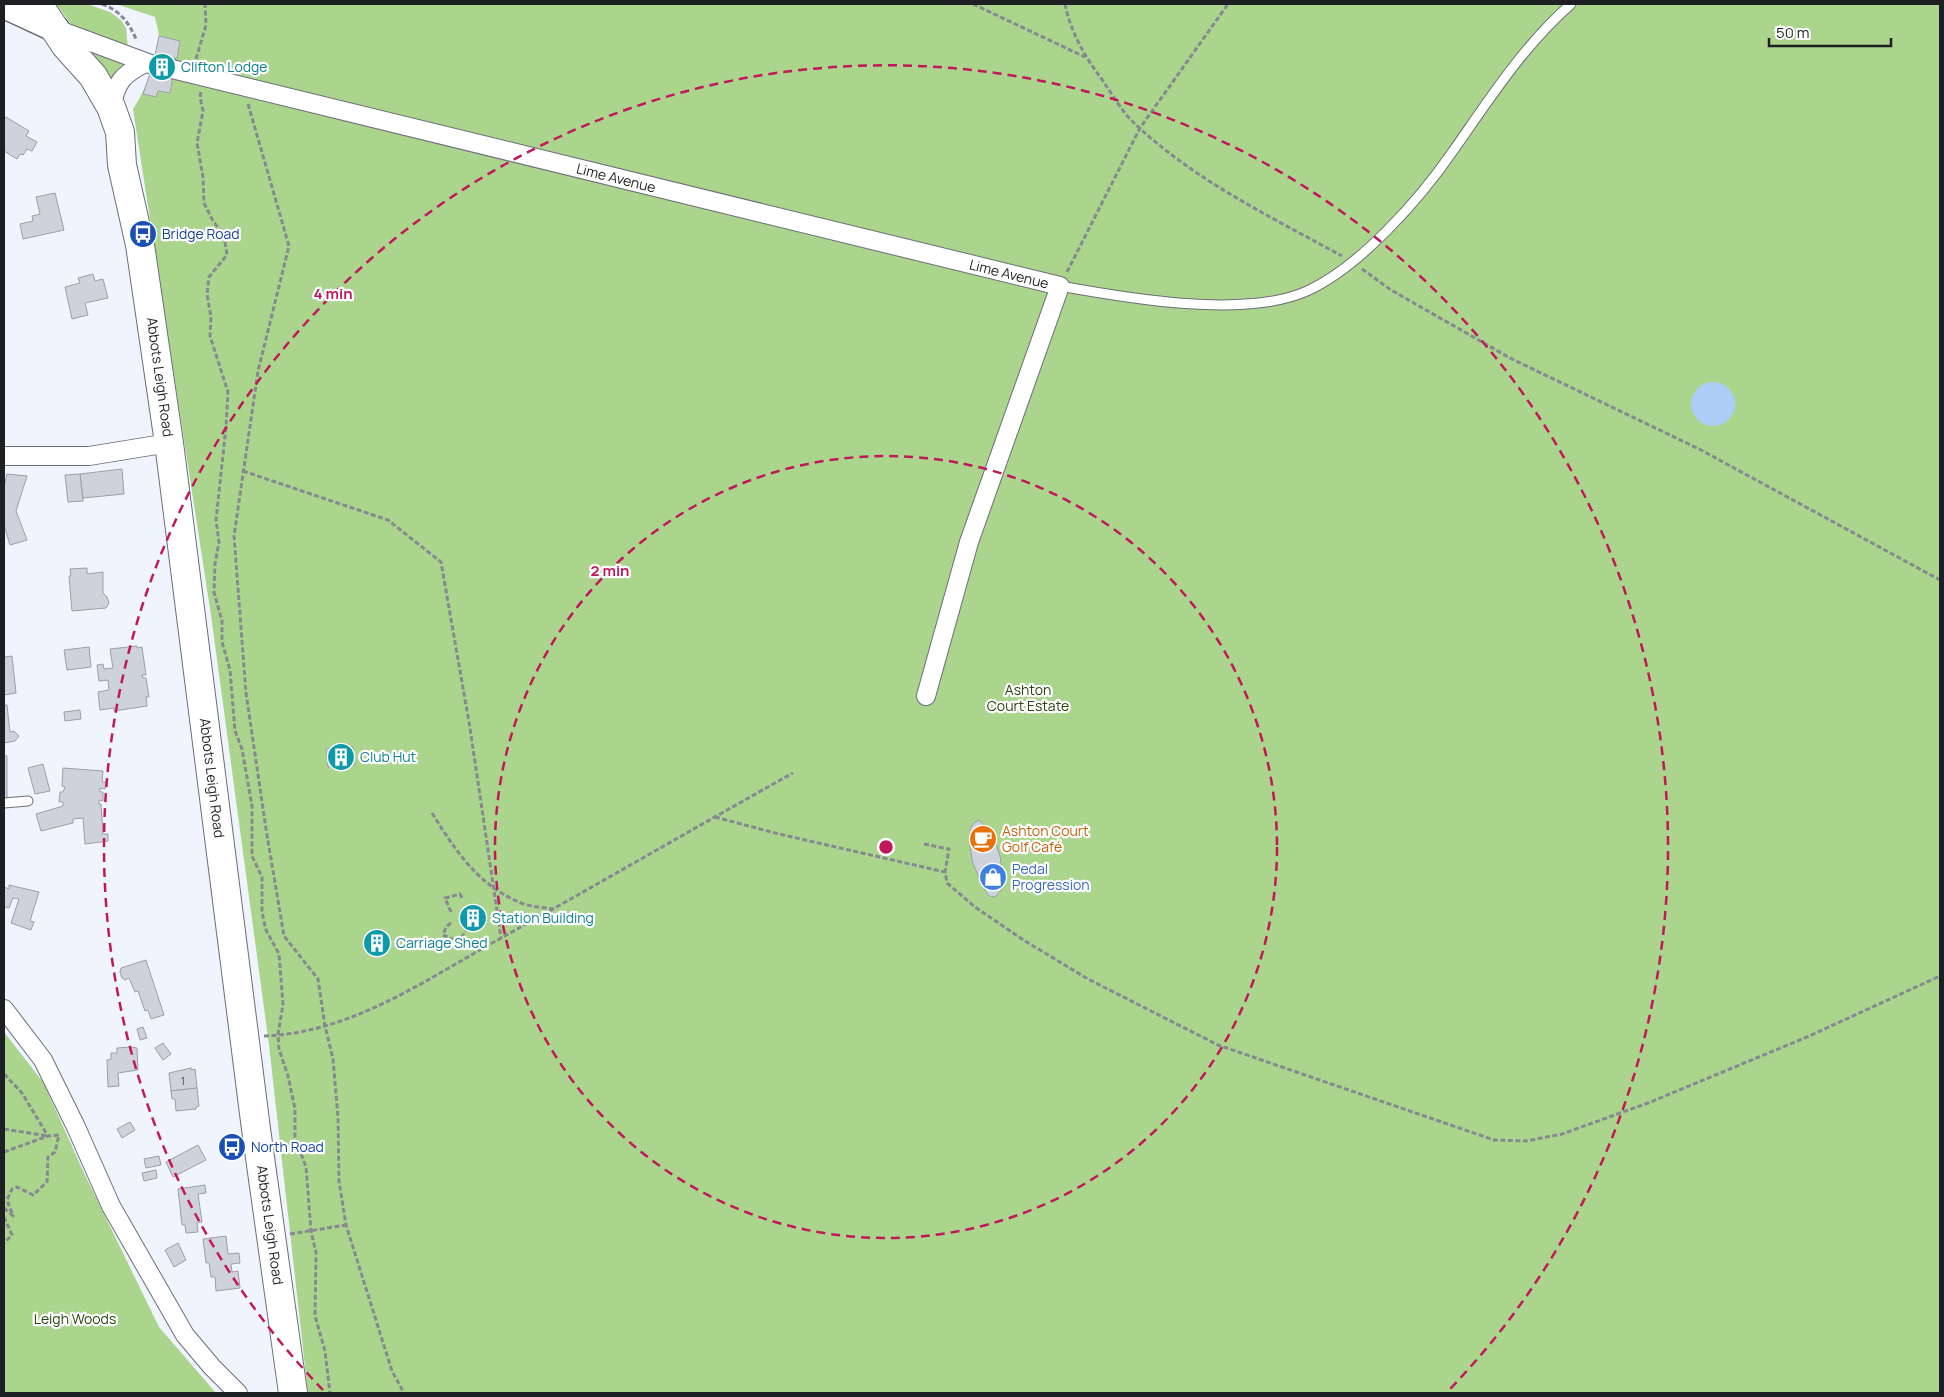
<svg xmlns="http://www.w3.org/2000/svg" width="1944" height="1397" viewBox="0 0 1944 1397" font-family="Manrope,sans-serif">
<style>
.green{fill:#abd48d}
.water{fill:#accdf6}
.building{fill:#ced2dc;stroke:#9c9fa9}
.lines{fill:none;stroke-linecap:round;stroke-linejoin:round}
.lane-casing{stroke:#6b6e78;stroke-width:11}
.street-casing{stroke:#6b6e78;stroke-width:20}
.secondary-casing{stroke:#6b6e78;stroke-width:29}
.primary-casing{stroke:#6b6e78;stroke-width:30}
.path{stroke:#868990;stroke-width:3;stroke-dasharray:5 2.5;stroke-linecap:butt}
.lane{stroke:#fff;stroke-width:9}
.street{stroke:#fff;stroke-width:18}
.secondary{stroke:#fff;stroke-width:26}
.primary{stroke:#fff;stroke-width:28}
.ring{fill:none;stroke:#c2185b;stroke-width:2.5;stroke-dasharray:9 6}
.labels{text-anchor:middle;stroke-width:4.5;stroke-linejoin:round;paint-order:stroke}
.number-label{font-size:11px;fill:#494c50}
.culture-label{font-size:14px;fill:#0d838f;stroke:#fff;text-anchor:start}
.street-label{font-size:14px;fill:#1d1f22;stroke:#fff}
.transit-label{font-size:14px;fill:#164399;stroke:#fff;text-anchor:start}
.park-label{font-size:14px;fill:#2a450f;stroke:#fff}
.food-label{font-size:14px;fill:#c56008;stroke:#fff;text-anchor:start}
.shop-label{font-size:14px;fill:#366cbe;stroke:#fff;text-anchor:start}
.centre{fill:#c2185b;stroke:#fff;stroke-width:2.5}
.ring-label{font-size:15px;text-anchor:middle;font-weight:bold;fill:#c2185b;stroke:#fff;stroke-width:4.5;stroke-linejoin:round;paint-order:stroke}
</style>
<rect width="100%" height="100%" fill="#f0f4ff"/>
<g class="green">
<polygon points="56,4 87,4 110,12 121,20 126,28 128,49 84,33 71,24"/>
<path d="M116,4H1940V1393H308L269,1045L211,615L133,109C146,90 157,60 159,37C159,31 156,23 155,17Z"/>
<polygon points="82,42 129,62 108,88"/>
<polygon points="4,1032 43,1082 84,1173 159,1327 216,1393 4,1393"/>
</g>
<circle class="water" cx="1713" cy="404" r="22"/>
<g class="building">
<polygon points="159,36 180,41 177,59 174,58 172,69 173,76 170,93 158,91 156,97 143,94 153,65"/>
<polygon points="6,117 29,131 26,136 37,142 32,151 27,149 23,155 20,154 17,159 4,151 4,118"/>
<polygon points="55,193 64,230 23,239 20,224 33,221 32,216 40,214 36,197"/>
<polygon points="93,274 95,281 103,279 108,298 85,303 88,315 72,319 65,287 80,283 78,278"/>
<polygon points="122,469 124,494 83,498 80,474"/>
<polygon points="7,474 27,476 16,511 27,540 10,545 4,525 4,487"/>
<polygon points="80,474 83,501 68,502 65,475"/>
<polygon points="87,568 87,574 103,572 103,593 107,597 109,603 106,608 72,611 69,576 71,576 70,569"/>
<polygon points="137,646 137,648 142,647 146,675 142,675 143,678 146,678 149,697 146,697 147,706 114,711 114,708 100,710 98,692 109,690 108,680 99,681 97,665 103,664 104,669 113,668 110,649"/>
<polygon points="89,647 91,667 67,670 64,650"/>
<polygon points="12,656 16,693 4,695 4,657"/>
<polygon points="4,705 7,705 10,732 14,731 19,736 15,741 4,743"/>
<polygon points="80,710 81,719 65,721 64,712"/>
<polygon points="353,747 355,765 328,767 326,749"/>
<rect x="4" y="756" width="3" height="42"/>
<polygon points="43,764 50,791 35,794 28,768"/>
<polygon points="63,768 103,771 102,782 106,782 105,789 100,788 100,792 103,792 103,801 99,800 99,804 101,804 103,834 108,834 108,841 85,844 83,818 73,819 73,823 41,831 36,814 63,806 63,802 59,802 60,792 63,792 65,787 62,786"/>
<polygon points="979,820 993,835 1000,856 1003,878 1002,889 995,897 989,896 986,892 973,864 969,841 970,829 974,823"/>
<polygon points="9,885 39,892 30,921 34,922 31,930 11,923 19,899 13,898 9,908 4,907 4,887 9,889"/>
<polygon points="465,906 476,906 477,916 481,916 481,924 477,924 477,930 466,931"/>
<polygon points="378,929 388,952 375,957 365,935"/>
<polygon points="146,960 164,1015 151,1019 148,1010 145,1011 138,991 135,992 129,978 125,980 122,978 120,972 121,968"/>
<polygon points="143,1027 147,1038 140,1040 137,1029"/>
<polygon points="163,1043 171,1054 163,1060 155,1048"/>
<polygon points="131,1047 137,1048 138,1070 118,1073 119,1086 108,1087 107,1060 111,1059 111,1053 117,1053 117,1048"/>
<polygon points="191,1068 191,1070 195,1069 197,1088 171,1091 169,1073"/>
<polygon points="197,1088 199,1106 196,1107 196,1109 176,1111 175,1099 172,1099 171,1091"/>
<polygon points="130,1122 135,1130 122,1138 117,1129"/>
<polygon points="198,1145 206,1160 173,1177 166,1162"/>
<polygon points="159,1156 161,1165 146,1168 144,1159"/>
<polygon points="156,1170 157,1178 144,1181 142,1173"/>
<polygon points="205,1185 206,1193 198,1194 202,1222 197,1223 198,1232 186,1233 185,1225 182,1225 178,1189"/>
<polygon points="226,1236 228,1254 239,1253 240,1263 231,1264 232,1272 238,1271 240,1288 216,1291 215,1277 211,1277 209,1263 206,1263 203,1239"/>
<polygon points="178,1243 186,1260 174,1267 165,1250"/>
</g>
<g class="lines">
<g class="lane-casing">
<g id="lane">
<path d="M1060,286C1126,298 1245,319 1307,291C1360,267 1420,199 1453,151C1489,100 1523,46 1571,4"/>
<polyline points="4,803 28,801"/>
</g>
</g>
<g class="street-casing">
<g id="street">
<polyline points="56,29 153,65"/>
<polyline points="172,69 1060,286 969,542 926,696"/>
<path d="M111,107C117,81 122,75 145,63"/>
<polyline points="4,456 89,456 169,443"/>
<polyline points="4,1009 43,1060 76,1127 111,1206 185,1335 212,1367 238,1393"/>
</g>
</g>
<g class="secondary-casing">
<polyline id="secondary" points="4,5 56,29"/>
</g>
<g class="primary-casing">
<polyline id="primary" points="38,4 66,46 93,76 111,107 120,132 122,165 140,245 169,443 256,1129 293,1393"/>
</g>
<g class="path">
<path d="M102,4C121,11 129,23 137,41"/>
<polyline points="973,4 1085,57"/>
<path d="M1065,4C1071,33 1085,57 1103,81C1112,94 1121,110 1132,121C1192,179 1269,216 1342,256"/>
<polyline points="196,59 206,25 205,4"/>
<polyline points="201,92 200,97 203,111 197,143 203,177 204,203 213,221 224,235 227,255 209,277 207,294 211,317 210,336 228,392 226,427 216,520 219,542 215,564 214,592 222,621 222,642 230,670 235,731 242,749 252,806 252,856 262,877 262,912 266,930 279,954 283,1004 278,1035 279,1049 288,1076 295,1109 295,1137 306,1167 311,1231 316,1253 315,1316 325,1351 330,1393"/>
<polyline points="248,104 289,246 258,371 234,536 246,693 266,829 284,936 318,979 325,1026 333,1059 338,1117 339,1181 346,1225 392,1371 404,1393"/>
<polyline points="1362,269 1391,290 1510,358 1701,450 1940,580"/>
<polyline points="1067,272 1140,128 1228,4"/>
<polyline points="243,471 388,520 441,562 470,728 501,938"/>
<path d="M432,813C455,850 478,885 519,902C529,907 542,907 553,909"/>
<polyline points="715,817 779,834 945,872"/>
<polyline points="924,844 949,849 945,872 947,883 975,907 1025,941 1088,979 1218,1045 1494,1140 1526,1141 1562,1134 1648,1103 1807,1037 1940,976"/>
<polyline points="451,912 445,898 460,894 463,900"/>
<polyline points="465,921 466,921"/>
<polyline points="451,923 446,927 443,935 460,942 465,931"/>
<path d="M264,1036C353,1033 428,978 503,937C600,883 696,827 793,773"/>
<polyline points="4,1074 22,1093 48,1136"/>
<polyline points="4,1129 48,1136"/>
<polyline points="4,1152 48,1136 60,1135"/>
<polyline points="4,1208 13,1216 7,1200 12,1189 17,1187 33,1195 47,1182 48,1157 55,1152 59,1135"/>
<polyline points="4,1217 12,1235 4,1243"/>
<polyline points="290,1234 346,1225"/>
</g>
<use href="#lane" class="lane"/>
<use href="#street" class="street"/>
<use href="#secondary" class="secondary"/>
<use href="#primary" class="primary"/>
</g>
<g class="ring">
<circle cx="886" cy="847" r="391"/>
<path d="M323 1390A782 782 0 1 1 1449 1390"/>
</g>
<defs>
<g id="building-disc" transform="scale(1.4375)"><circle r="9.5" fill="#0f9aa8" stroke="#fff"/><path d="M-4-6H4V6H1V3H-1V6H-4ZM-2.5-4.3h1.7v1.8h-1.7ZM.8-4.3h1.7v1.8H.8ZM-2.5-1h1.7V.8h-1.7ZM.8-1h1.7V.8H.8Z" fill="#fff"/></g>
<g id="bus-disc" transform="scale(1.4375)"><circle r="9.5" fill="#1a4fb4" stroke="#fff"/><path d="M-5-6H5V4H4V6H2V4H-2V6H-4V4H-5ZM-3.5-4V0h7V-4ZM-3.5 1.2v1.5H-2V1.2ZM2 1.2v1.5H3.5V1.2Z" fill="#fff"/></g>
<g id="cafe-disc" transform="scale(1.4375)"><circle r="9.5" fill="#e8710a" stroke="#fff"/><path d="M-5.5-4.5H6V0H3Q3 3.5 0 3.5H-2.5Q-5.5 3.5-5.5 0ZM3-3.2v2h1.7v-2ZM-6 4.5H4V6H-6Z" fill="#fff"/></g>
<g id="shop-disc" transform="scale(1.4375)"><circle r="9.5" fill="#3f7fe0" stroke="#fff"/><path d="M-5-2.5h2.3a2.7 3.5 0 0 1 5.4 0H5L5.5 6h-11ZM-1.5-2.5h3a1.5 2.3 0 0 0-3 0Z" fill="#fff"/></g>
</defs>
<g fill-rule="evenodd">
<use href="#building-disc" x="162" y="67"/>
<use href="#bus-disc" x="143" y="234"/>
<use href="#building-disc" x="341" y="757"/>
<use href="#cafe-disc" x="983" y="839"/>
<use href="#shop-disc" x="993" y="877"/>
<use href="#building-disc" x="473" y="918"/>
<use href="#building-disc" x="377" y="943"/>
<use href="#bus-disc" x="232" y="1147"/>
</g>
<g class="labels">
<g class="number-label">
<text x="183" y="1085">1</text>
</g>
<g class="culture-label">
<text x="181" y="72">Clifton Lodge</text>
<text x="360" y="762">Club Hut</text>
<text x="492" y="923">Station Building</text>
<text x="396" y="948">Carriage Shed</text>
</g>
<g class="street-label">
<text transform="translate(616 178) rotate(14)" y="5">Lime Avenue</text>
<text transform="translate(1009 274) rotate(14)" y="5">Lime Avenue</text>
<text transform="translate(160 377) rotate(82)" y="5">Abbots Leigh Road</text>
<text transform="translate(212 778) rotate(83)" y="5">Abbots Leigh Road</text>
<text transform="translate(270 1225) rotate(82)" y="5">Abbots Leigh Road</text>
</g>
<g class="transit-label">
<text x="162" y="239">Bridge Road</text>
<text x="251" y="1152">North Road</text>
</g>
<g class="park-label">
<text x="1028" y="695">Ashton<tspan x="1028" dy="16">Court Estate</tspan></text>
<text x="75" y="1324">Leigh Woods</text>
</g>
<g class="food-label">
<text x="1002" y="836">Ashton Court<tspan x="1002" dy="16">Golf Café</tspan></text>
</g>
<g class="shop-label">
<text x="1012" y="874">Pedal<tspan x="1012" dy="16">Progression</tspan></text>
</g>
</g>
<circle cx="886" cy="847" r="8" class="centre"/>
<g class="ring-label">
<text x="333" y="299">4 min</text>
<text x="610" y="576">2 min</text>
</g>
<rect width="1944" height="1397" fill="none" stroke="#1d1f22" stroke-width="10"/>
<path d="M1769 38v8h122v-8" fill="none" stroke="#1d1f22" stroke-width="2.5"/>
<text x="1776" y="38" font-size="15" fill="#1d1f22" stroke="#ffffff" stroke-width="4" paint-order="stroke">50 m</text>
</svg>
